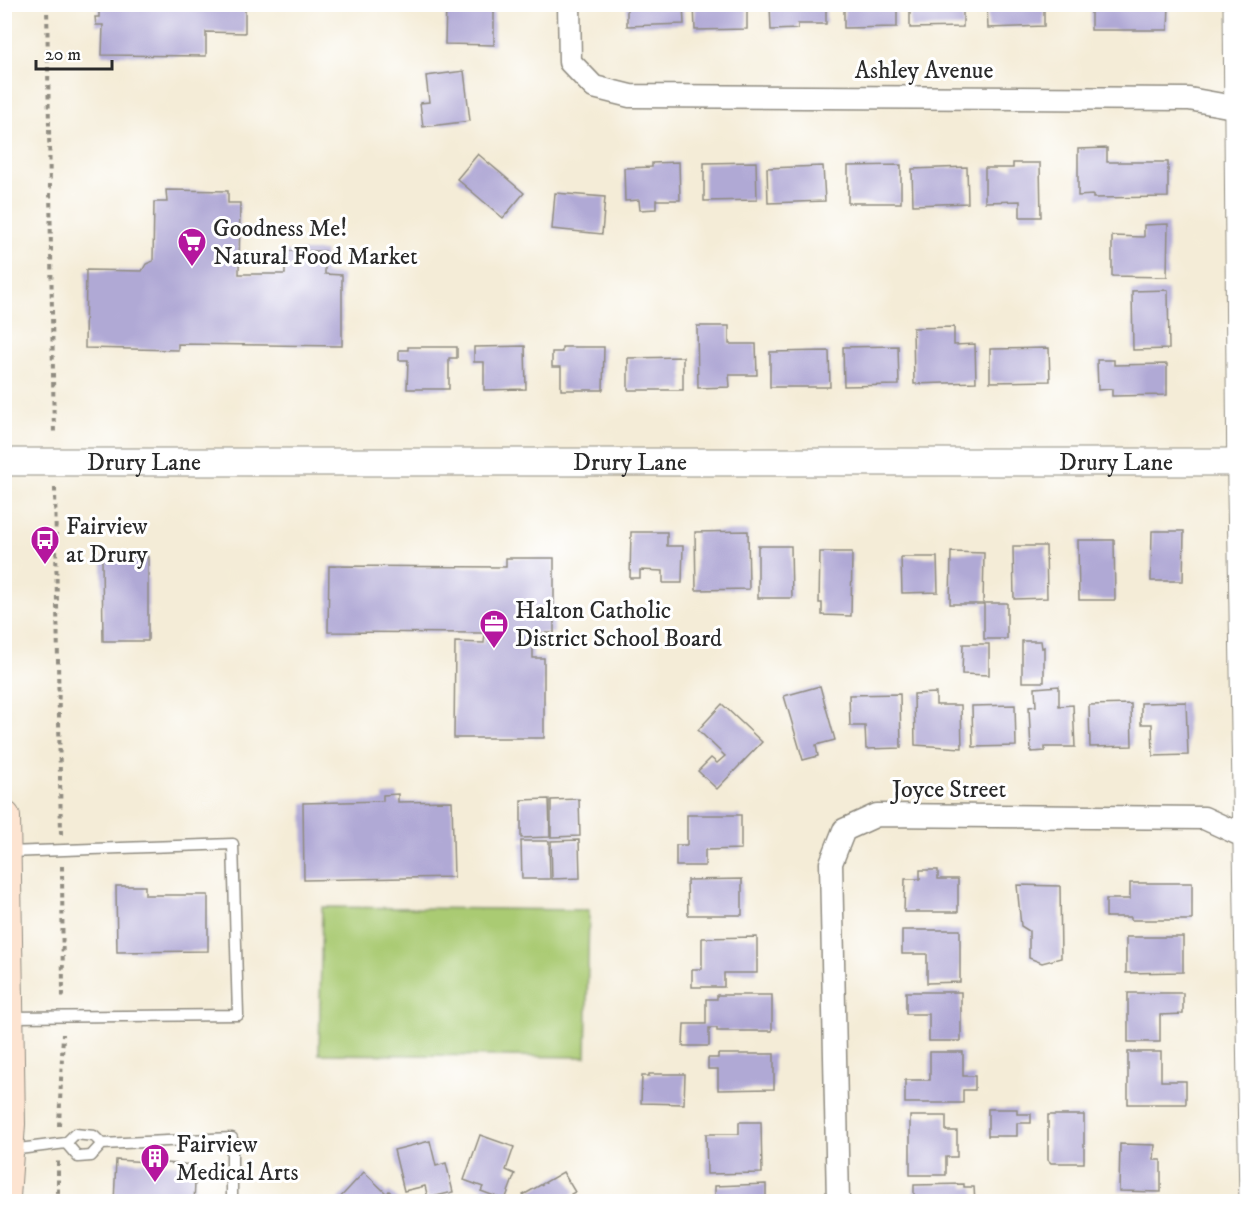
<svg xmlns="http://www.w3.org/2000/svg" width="1259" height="1206" viewBox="0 0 1259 1206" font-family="'IM FELL DW Pica',serif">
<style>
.green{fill:#aacb73;stroke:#6a7b4f;stroke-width:1.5}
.building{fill:#b0a9d5}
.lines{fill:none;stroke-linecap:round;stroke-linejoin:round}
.service-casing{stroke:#908c81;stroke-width:13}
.minor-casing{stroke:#908c81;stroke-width:25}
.tertiary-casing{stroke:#908c81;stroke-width:29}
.secondary-casing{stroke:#908c81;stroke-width:34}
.path{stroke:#908c81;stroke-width:4;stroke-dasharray:4.5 4.5;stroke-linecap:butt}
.service{stroke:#fff;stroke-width:10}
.minor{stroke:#fff;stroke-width:22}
.tertiary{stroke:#fff;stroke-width:27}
.secondary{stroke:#fde4d1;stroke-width:32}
.labels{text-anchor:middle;stroke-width:6;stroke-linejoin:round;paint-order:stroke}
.street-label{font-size:24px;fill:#2b2b2b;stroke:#fff}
.poi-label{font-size:24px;fill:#2b2b2b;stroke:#fff;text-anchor:start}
</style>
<rect width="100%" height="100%" fill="#fff"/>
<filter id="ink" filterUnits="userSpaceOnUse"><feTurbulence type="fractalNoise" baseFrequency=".0167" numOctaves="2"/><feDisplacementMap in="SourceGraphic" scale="12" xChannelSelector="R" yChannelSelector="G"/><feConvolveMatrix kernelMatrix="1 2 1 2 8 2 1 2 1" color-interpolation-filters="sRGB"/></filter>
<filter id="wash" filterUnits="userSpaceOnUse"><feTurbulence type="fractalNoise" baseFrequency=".008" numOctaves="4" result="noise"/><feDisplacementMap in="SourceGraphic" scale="24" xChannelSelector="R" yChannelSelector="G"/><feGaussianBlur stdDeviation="1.35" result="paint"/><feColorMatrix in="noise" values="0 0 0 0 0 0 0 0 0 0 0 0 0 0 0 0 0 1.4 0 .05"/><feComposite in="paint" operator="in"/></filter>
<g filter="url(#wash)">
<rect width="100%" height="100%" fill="#f4ecd7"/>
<polygon class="green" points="322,907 589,910 586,1057 319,1054"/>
<g id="blocks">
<g class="building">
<polygon points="99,4 245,4 245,33 206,32 206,56 102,55 103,25 96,25 95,17 99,17"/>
<polygon points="446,4 494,4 494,45 445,44"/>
<polygon points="627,4 683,4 684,24 627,26"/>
<polygon points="694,4 747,4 747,29 695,30"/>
<polygon points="770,4 826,4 826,24 798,24 798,29 771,30"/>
<polygon points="844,4 897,4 897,27 844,28"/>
<polygon points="910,4 963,4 963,27 910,28"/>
<polygon points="987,4 1044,4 1044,26 988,28"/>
<polygon points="1091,4 1169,4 1168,30 1091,30"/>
<polygon points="464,71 470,121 423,127 420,103 429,102 426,76"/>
<polygon points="1107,148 1107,162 1168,162 1168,197 1093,198 1093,195 1078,196 1078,149"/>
<polygon points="478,154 524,193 503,218 457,179"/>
<polygon points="679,162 680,200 656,200 656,209 640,210 639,200 625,201 624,168 652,167 652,163"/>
<polygon points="756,162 757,200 704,201 704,163"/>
<polygon points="1013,163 1040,163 1041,217 1020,217 1020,201 985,202 985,168 1013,168"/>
<polygon points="901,165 901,203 848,203 848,166"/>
<polygon points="823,166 825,201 768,203 767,168"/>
<polygon points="967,167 968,203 913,205 912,169"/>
<polygon points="166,190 228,191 228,203 240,203 239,274 285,274 285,251 325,251 325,274 342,275 342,346 178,344 178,350 85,348 86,270 142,271 146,264 153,261 154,202 167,202"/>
<polygon points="555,193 605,197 602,234 552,229"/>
<polygon points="1168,224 1167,277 1112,276 1112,236 1144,237 1144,225"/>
<polygon points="1168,290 1169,349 1133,350 1132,291"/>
<polygon points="697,326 729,326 729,344 756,344 757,375 729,375 730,387 698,388"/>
<polygon points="954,327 954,345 975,344 976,382 914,384 913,328"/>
<polygon points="525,346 526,389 484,390 484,362 474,362 474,347"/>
<polygon points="898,346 899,385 844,386 843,347"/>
<polygon points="408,347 457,347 457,358 449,358 449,389 407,389 408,360 399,360 399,350 408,350"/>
<polygon points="562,347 604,347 603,390 561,390 561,367 552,367 552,352 562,352"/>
<polygon points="1049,348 1050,381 990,382 990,349"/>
<polygon points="829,351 830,387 770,387 770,352"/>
<polygon points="683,357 683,390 628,390 628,358"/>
<polygon points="1097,360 1114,360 1114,365 1167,364 1167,395 1112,396 1112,389 1098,390"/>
<polygon points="748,531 749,589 696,590 695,532"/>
<polygon points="1152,531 1184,531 1183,581 1151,581"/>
<polygon points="631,532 667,532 667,546 683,546 682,583 663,583 663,571 640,570 640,578 630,578"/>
<polygon points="1078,540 1114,540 1115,600 1079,600"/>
<polygon points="758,546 791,546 792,598 758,598"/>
<polygon points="1013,546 1046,546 1047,598 1014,599"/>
<polygon points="820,552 852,552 851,616 822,615 822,603 819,603"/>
<polygon points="951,552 984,553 983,604 950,604"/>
<polygon points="102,557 148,557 148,641 103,641"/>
<polygon points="901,557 937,557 938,592 902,593"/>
<polygon points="506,558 554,558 554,633 533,633 533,658 544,658 544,738 454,738 455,642 484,643 485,633 328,632 329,566 506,567"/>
<rect x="984" y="603" width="23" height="36"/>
<polygon points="1022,641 1041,641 1042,648 1044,647 1044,682 1022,682"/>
<polygon points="963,644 989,644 989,675 962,674"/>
<polygon points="820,686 835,740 816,745 818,756 803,760 784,696"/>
<polygon points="1059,686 1059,706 1073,705 1075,747 1045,747 1045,751 1031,752 1029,707 1036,706 1035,688"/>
<polygon points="936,693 936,705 961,705 962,748 915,745 914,694"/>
<polygon points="900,694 901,748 866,749 865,726 850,726 849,695"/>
<polygon points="1186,702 1188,755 1153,756 1152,724 1141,724 1141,703"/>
<polygon points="722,704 762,742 717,789 698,771 711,758 717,763 725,756 698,730"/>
<polygon points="1131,704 1132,746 1090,747 1089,705"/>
<polygon points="1015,705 1016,746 973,747 972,706"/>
<polygon points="398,794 398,802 452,801 454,877 304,880 303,803 383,801 383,795"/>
<polygon points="549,799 550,837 521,838 521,800"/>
<polygon points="579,799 580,836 551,837 551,800"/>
<polygon points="687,815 741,815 741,849 705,850 705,866 676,866 676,845 687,845"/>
<polygon points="579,840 580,878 552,879 551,841"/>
<polygon points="521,841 549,841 550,879 522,879"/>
<polygon points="920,870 938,870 938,879 958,879 958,912 904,912 905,879 920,879"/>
<polygon points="742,879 742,915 688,915 687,880"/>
<polygon points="1130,883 1192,883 1192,920 1131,920 1131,917 1106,917 1106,899 1130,899"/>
<polygon points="1017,885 1060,886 1061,958 1042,963 1029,958 1029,931 1021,926"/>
<polygon points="116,886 145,886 145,895 208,895 208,951 117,952"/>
<polygon points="902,930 960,930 960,982 927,983 927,954 902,954"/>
<polygon points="757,937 757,973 724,973 724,987 692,987 692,969 702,969 702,938"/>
<polygon points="1126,937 1183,937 1183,972 1126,973"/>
<polygon points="906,992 961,992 961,1041 929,1041 929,1014 906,1014"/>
<polygon points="1128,993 1183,993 1183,1014 1160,1015 1160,1042 1128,1042"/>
<polygon points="717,995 772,995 772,1031 717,1031 717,1028 709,1028 709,1046 683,1046 684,1024 706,1024 706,999 717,999"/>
<polygon points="930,1052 963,1052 963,1076 975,1076 975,1090 963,1090 963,1103 905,1103 905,1080 930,1080"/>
<polygon points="1128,1052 1161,1052 1161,1081 1186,1081 1186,1104 1128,1104"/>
<polygon points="718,1054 774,1054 774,1089 718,1090 718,1069 708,1069 708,1058 718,1058"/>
<polygon points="649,1074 685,1074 684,1104 641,1103 642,1076 649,1076"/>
<polygon points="988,1109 1017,1109 1017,1114 1031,1114 1031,1123 1017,1123 1017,1136 988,1136"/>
<polygon points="1048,1115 1084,1115 1084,1163 1051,1163 1048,1160"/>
<polygon points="910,1116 946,1116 946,1131 957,1131 957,1157 946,1157 946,1175 910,1175"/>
<polygon points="739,1122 761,1122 762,1173 707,1174 706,1134 739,1134"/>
<polygon points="480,1135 514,1147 506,1170 515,1174 505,1200 481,1191 483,1187 464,1180"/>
<polygon points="430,1141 436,1166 446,1163 453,1192 428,1198 425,1186 404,1191 394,1150"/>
<polygon points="1120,1144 1155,1145 1154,1160 1161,1160 1161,1192 1119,1191"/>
<polygon points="116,1160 196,1165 194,1202 114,1202"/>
<polygon points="364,1172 387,1194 389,1191 400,1202 336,1202"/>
<polygon points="563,1172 575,1192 571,1194 576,1202 527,1202 523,1195"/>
<polygon points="766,1184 766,1202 715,1202 715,1186"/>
<polygon points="964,1184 964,1187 974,1187 975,1202 914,1202 914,1185"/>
</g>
</g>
</g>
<g filter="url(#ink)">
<use href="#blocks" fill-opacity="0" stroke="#908c81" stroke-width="1.5"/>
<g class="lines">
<g class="service-casing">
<g id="service">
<polyline points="8,852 233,844 238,1015 11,1017"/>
<polyline points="66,1143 78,1157 91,1156 102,1144 232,1138 232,1202"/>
<polyline points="11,1150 66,1143 75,1134 94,1136 102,1144"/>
</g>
</g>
<g class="minor-casing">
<g id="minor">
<polyline points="569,4 570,62 594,87 630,96 1189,99 1239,108 1254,112"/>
<polyline points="838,1202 831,863 844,830 877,815 1204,818 1254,841"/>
</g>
</g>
<g class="tertiary-casing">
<g id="tertiary">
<polyline points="1237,4 1241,494 1253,1202"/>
<path id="s1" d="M4,462H1254"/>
</g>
</g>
<g class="secondary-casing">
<polyline id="secondary" points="4,817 9,1124 4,1197"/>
</g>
<g class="path">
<polyline points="47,4 54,436"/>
<polyline points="55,488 61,835"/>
<polyline points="62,866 63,1000"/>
<polyline points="59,1126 63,1034"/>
<polyline points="58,1202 58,1160"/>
</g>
<use href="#service" class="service"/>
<use href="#minor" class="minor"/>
<use href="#tertiary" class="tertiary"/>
<use href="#secondary" class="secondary"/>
</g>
</g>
<defs>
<g id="supermarket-pin" transform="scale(1.5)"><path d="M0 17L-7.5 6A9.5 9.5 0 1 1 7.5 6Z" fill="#b5179e" stroke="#fff"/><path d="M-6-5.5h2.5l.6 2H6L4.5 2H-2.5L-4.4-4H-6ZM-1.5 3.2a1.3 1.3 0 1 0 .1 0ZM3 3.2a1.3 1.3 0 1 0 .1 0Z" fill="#fff"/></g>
<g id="bus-pin" transform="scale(1.5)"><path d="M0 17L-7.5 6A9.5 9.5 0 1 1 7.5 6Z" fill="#b5179e" stroke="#fff"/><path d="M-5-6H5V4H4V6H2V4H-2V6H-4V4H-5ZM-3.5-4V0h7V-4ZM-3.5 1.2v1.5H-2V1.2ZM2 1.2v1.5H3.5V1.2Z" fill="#fff"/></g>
<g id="office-pin" transform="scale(1.5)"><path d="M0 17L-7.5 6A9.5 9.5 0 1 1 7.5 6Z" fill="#b5179e" stroke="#fff"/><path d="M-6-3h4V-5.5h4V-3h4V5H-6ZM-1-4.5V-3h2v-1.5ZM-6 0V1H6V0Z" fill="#fff"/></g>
<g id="building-pin" transform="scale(1.5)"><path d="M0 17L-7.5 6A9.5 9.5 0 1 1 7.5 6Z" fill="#b5179e" stroke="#fff"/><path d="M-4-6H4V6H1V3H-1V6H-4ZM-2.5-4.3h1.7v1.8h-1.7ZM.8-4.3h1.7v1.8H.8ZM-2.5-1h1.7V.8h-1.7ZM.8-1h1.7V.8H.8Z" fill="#fff"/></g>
</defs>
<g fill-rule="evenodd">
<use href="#supermarket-pin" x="192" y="242"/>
<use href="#bus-pin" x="45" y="540"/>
<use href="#office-pin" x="494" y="624"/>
<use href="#building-pin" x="155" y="1158"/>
</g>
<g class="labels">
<g class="street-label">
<text x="924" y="78">Ashley Avenue</text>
<text dy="8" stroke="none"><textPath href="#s1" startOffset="140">Drury Lane</textPath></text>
<text dy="8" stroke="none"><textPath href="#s1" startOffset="626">Drury Lane</textPath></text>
<text dy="8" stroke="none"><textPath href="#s1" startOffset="1112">Drury Lane</textPath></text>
<text x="949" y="797">Joyce Street</text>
</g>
<g class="poi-label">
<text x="213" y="236">Goodness Me!<tspan x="213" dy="28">Natural Food Market</tspan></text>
<text x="66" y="534">Fairview<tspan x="66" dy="28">at Drury</tspan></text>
<text x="515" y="618">Halton Catholic<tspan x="515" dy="28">District School Board</tspan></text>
<text x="176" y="1152">Fairview<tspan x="176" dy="28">Medical Arts</tspan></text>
</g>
</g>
<rect width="1259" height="1206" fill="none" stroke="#fff" stroke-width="24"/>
<path d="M36 60v9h76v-9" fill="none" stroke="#2b2b2b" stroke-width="3"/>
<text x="45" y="60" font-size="18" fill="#2b2b2b" stroke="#ffffff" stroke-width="4.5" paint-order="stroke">20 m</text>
</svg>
